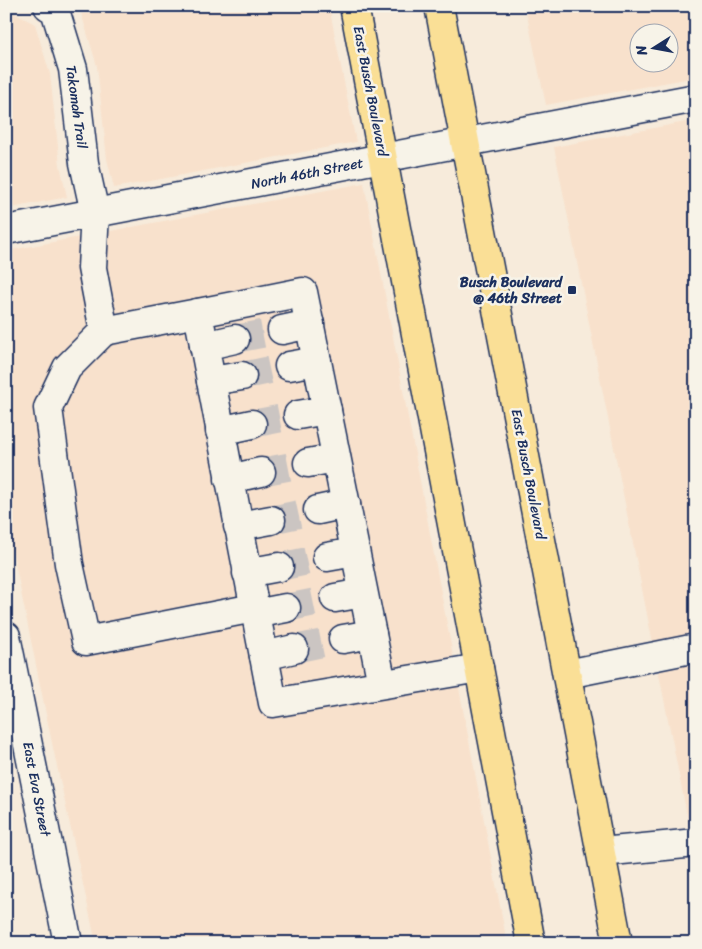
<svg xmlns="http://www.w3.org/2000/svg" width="702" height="949" viewBox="0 0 702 949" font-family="Sriracha,sans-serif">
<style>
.built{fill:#f8e1cc;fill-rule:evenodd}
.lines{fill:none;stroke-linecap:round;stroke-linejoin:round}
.minor-tunnel{stroke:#cbc5c2;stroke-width:28;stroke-dasharray:28 14;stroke-linecap:butt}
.minor-casing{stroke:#1b2f5e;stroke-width:31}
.major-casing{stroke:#1b2f5e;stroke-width:31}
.minor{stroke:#f7f3e8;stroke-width:28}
.major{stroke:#fadf96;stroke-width:28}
.poi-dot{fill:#1b2f5e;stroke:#f7f3e8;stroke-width:2}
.labels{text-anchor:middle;stroke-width:5;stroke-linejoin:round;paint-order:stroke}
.street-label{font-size:14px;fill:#1b2f5e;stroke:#f7f3e8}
.poi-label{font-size:14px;font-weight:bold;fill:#1b2f5e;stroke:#f7f3e8;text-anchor:end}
</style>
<rect width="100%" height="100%" fill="#f7ebdb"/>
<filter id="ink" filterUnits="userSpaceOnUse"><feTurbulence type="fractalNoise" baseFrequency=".02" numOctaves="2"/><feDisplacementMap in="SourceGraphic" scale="10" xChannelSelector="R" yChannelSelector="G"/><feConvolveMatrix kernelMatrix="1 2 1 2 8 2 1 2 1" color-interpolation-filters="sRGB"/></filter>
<g filter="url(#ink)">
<g class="built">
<polygon points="79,6 329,6 356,142 114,188 107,159 97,66"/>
<path d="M525,6H696V77L546,105ZM640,32H670V62H640Z"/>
<polygon points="6,9 35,24 50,74 60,165 67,197 6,209"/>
<polygon points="696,120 696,860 554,147"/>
<polygon points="364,183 507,943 96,943 53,748 6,519 6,251"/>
</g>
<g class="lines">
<g class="minor-tunnel">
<polyline points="235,339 282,330"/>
<polyline points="242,376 289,366"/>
<polyline points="252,424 298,415"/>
<polyline points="261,472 308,463"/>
<polyline points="271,520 318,510"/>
<polyline points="279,567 327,557"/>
<polyline points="286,608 335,598"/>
<polyline points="294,649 343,639"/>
</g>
<g class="minor-casing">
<g id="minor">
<polyline points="48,6 55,10 73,69 84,163 95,213 92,268 104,331 198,313"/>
<polyline points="6,230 696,98"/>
<polyline points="282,330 310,324"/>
<polyline points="104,331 67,368 48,408 69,564 86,641 254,608"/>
<polyline points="204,346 235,339"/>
<polyline points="289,366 317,361"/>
<polyline points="211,381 242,376"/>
<polyline points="298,415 327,410"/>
<polyline points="220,431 252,424"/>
<polyline points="308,463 336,458"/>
<polyline points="229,479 261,472"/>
<polyline points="318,510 346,504"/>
<polyline points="238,526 271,520"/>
<polyline points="327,557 355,552"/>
<polyline points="247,573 279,567"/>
<polyline points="335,598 363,593"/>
<polyline points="255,614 286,608"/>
<polyline points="6,636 68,943"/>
<polyline points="343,639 372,634"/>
<polyline points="264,656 294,649"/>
<polyline points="567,674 696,648"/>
<polyline points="382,684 303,292 198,313 273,703 479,668"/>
<polyline points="601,852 696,843"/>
</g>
</g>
<g class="major-casing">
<g id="major">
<polyline points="354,6 531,943"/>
<polyline points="439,6 618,943"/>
</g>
</g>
<use href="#minor" class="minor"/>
<use href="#major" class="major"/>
</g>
</g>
<rect class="poi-dot" x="567" y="285" width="10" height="10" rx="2.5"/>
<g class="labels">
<g class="street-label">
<text transform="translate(371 91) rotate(79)" y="5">East Busch Boulevard</text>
<text transform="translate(77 107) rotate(82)" y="5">Takomah Trail</text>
<text transform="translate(307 173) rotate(-11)" y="5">North 46th Street</text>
<text transform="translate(529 474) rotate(79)" y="5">East Busch Boulevard</text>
<text transform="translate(37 789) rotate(79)" y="5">East Eva Street</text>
</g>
<g class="poi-label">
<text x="562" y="287">Busch Boulevard<tspan x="562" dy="16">@ 46th Street</tspan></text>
</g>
</g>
<rect width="702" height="949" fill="none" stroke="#f7f3e8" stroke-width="25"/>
<rect x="12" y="12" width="677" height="924" fill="none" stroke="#1b2f5e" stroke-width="2" filter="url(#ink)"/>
<g transform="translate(654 48) rotate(259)"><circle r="24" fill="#f7f3e8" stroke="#9fa5b1"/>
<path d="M0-4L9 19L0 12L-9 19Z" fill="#1b2f5e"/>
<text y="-8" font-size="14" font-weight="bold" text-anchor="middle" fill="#1b2f5e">N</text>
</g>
</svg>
